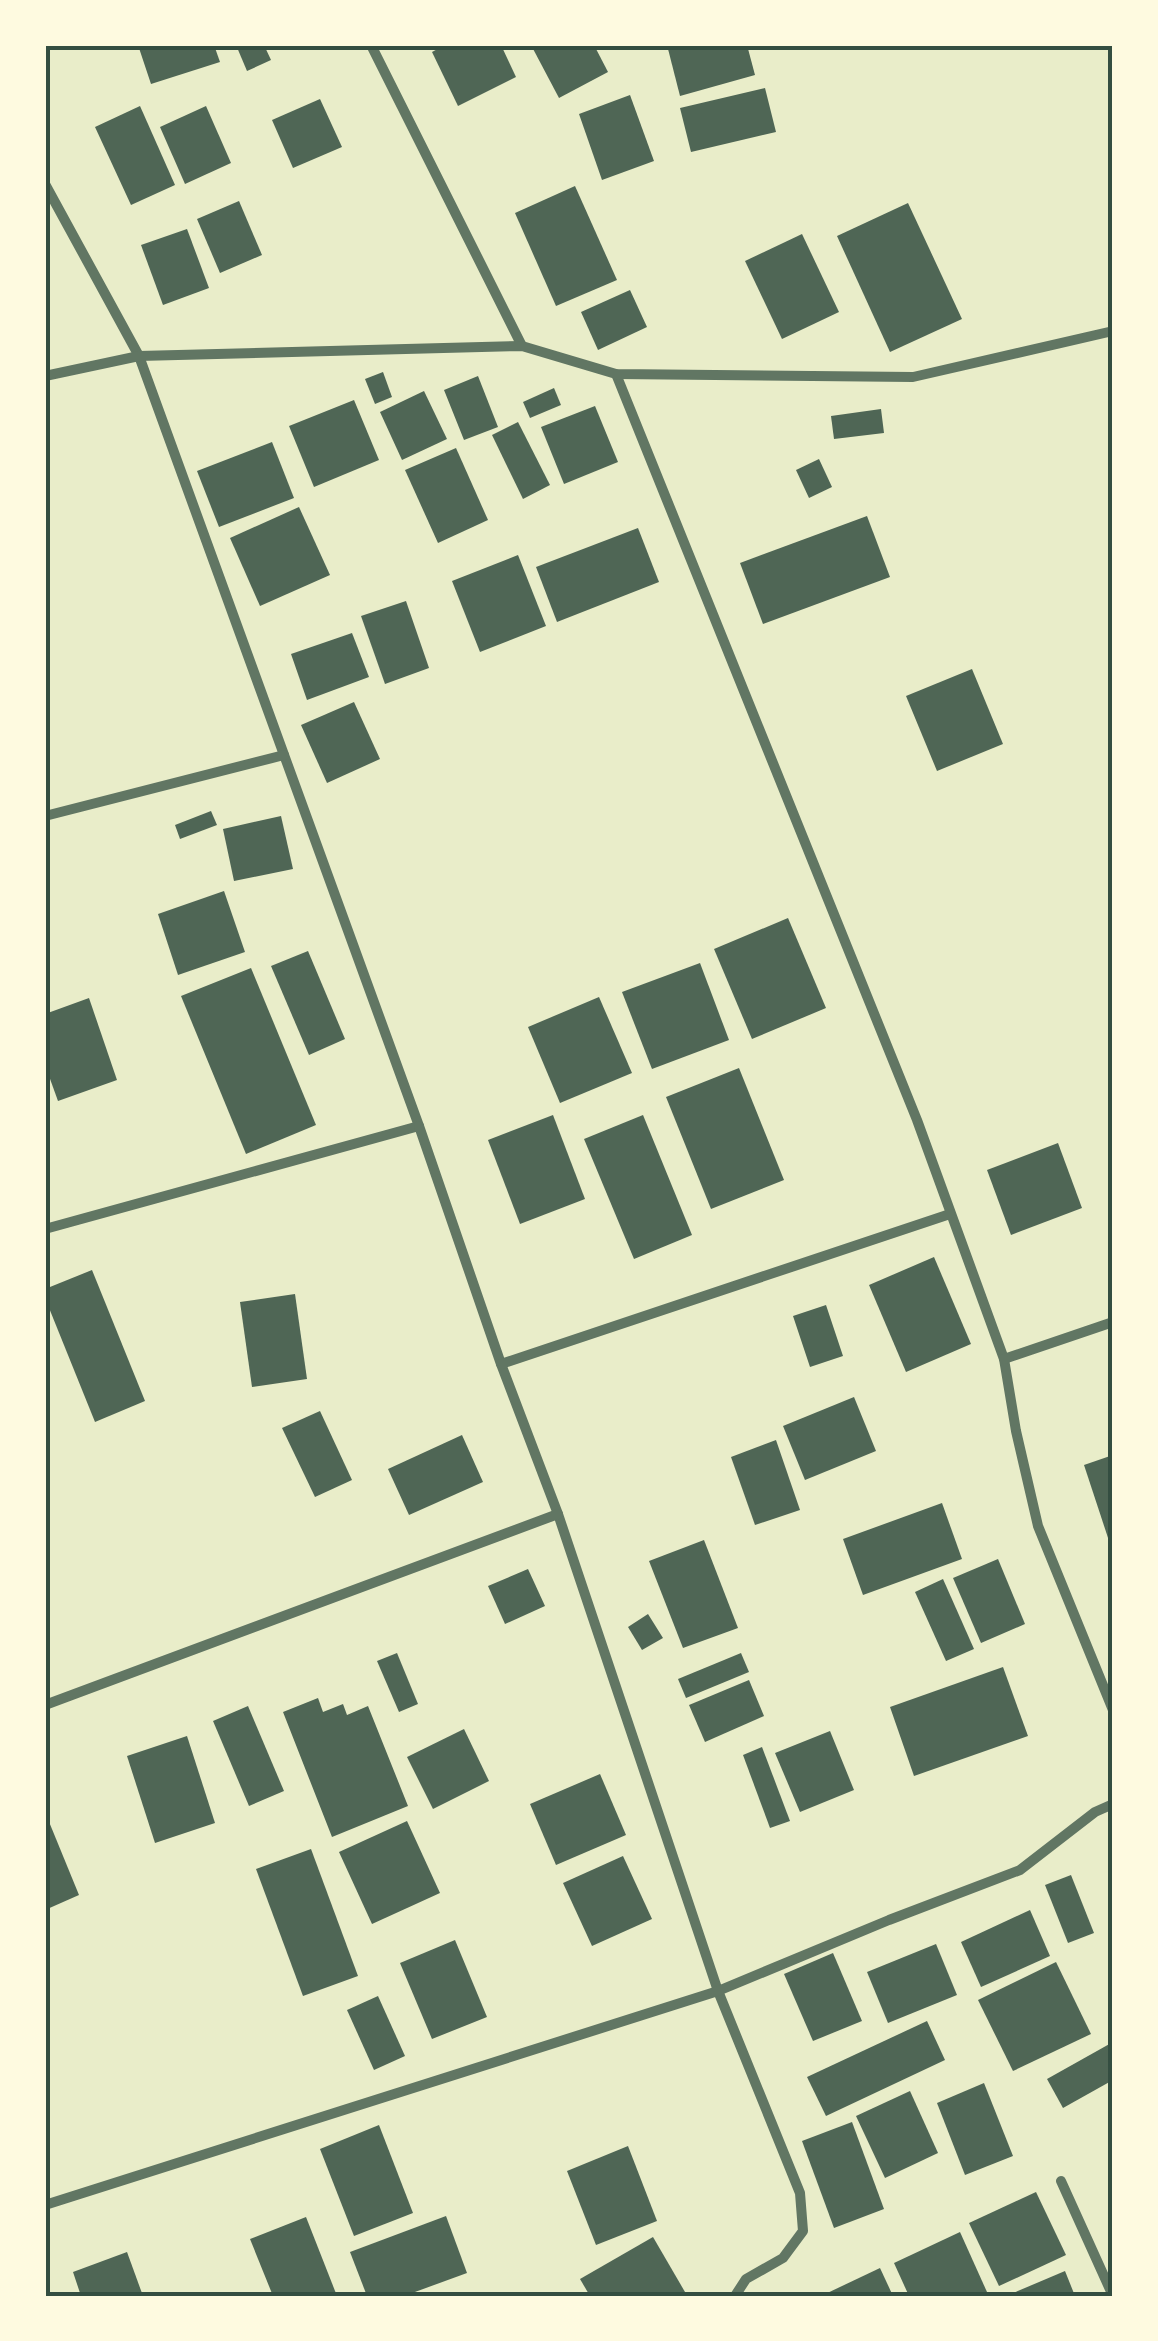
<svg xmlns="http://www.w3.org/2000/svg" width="1158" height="2341" viewBox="0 0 1158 2341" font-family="'Exo 2',sans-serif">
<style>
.building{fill:#4f6655}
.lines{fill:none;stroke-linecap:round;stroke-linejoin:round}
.minor{stroke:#617663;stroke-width:10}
.neatline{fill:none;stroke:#344e41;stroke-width:4}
</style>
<rect width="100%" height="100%" fill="#e9edc9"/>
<g class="building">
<polygon points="138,45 214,45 220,62 151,84"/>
<polygon points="236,45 264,45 271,60 247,71"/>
<polygon points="445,45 501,45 516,77 458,106 432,52"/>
<polygon points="531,45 594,45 608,72 559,98"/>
<polygon points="667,45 747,45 755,75 680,96"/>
<polygon points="765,88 776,132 691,152 680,108"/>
<polygon points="630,95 654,161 602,180 579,114"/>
<polygon points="320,99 342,147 293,168 272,120"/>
<polygon points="140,106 175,185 131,205 95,127"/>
<polygon points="206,106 231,163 185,184 160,127"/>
<polygon points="575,186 617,280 556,306 515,213"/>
<polygon points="239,201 262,255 220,273 197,219"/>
<polygon points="908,203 962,319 890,352 837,236"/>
<polygon points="187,229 209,288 163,305 141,245"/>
<polygon points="802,234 839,312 782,339 745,261"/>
<polygon points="630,290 647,327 598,350 581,312"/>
<polygon points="383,372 392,397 375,404 365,379"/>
<polygon points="478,376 498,427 464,440 444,390"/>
<polygon points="554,388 561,405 530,418 523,402"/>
<polygon points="424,391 447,439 402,460 380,412"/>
<polygon points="354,400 379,460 314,487 289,426"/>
<polygon points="595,406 618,462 564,484 541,427"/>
<polygon points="881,409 884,433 834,439 831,416"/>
<polygon points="518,422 550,485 523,499 492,435"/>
<polygon points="272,442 294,498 219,527 197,471"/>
<polygon points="456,448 488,520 438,543 405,470"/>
<polygon points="819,459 832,487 809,498 796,470"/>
<polygon points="299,507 330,575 260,606 230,538"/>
<polygon points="867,516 890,577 763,624 740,563"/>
<polygon points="638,528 659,582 557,622 536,567"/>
<polygon points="518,555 546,626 480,652 452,581"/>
<polygon points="406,601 429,668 385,684 361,616"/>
<polygon points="352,633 369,677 307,700 291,654"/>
<polygon points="972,669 1003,744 937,771 906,696"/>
<polygon points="354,702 380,759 327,783 301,725"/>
<polygon points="211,811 217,825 180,839 175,825"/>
<polygon points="281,816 293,869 234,881 223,829"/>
<polygon points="224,891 245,952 178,975 158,914"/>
<polygon points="788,918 826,1008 752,1039 714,949"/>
<polygon points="308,951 345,1039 309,1055 271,966"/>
<polygon points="700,963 729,1040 652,1069 622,992"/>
<polygon points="251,968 316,1125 246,1154 181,996"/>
<polygon points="599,997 632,1073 560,1103 528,1027"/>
<polygon points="89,998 117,1080 58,1101 45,1065 45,1014"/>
<polygon points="739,1068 784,1180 711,1209 666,1097"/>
<polygon points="553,1115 585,1199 520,1224 488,1140"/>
<polygon points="643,1115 692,1235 634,1259 584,1139"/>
<polygon points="1058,1143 1082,1208 1011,1235 987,1170"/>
<polygon points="934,1257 971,1344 906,1372 869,1285"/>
<polygon points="92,1270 145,1401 95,1422 45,1298 45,1289"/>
<polygon points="295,1294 307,1379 252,1387 240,1302"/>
<polygon points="826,1305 843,1356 810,1367 793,1316"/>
<polygon points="854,1397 876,1451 805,1480 783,1426"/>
<polygon points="320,1411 352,1480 315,1497 282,1428"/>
<polygon points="462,1435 483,1482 409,1515 388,1469"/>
<polygon points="776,1440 800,1510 755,1525 731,1457"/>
<polygon points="1113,1455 1113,1550 1112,1550 1084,1465"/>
<polygon points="942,1503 962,1559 863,1595 843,1539"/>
<polygon points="704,1540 738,1628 683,1648 649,1561"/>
<polygon points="998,1559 1025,1624 981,1643 953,1578"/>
<polygon points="528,1569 545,1606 505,1624 488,1586"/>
<polygon points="943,1579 974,1649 946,1661 915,1592"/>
<polygon points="648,1614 663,1638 642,1650 628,1627"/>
<polygon points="397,1653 418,1704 399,1712 377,1661"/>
<polygon points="741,1653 749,1672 686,1698 678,1679"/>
<polygon points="1003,1667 1028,1736 914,1776 890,1707"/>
<polygon points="749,1680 764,1716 705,1742 689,1705"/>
<polygon points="318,1698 323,1712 343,1704 347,1715 368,1706 408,1806 332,1837 283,1712"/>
<polygon points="248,1706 284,1791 249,1806 213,1721"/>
<polygon points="464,1729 489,1781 433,1809 407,1757"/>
<polygon points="830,1731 854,1790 800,1812 775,1753"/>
<polygon points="187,1736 215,1823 155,1843 127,1756"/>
<polygon points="762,1747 790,1821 770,1828 743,1755"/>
<polygon points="600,1774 626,1835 556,1865 530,1804"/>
<polygon points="45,1812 79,1895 45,1910"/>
<polygon points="407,1821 440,1893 372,1924 339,1852"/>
<polygon points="311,1849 358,1976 303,1996 256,1869"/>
<polygon points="623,1856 652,1919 592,1946 563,1883"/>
<polygon points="1071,1875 1094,1933 1068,1943 1045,1885"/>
<polygon points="1030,1910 1050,1956 981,1987 961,1942"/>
<polygon points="455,1940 487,2017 432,2039 400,1963"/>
<polygon points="936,1944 957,1995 888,2023 867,1972"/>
<polygon points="833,1953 862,2021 813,2041 784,1974"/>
<polygon points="1056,1962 1091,2034 1013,2071 978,2000"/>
<polygon points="378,1996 405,2056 374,2070 347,2010"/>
<polygon points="927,2021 945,2060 826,2116 807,2077"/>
<polygon points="1113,2042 1113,2080 1063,2108 1047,2079"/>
<polygon points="984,2083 1013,2156 965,2175 937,2103"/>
<polygon points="910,2091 938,2153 885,2178 856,2116"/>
<polygon points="852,2122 884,2209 834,2228 802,2141"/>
<polygon points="379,2125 413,2213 354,2236 320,2149"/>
<polygon points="628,2146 657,2221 596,2245 567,2171"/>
<polygon points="1036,2192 1066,2255 999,2286 969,2223"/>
<polygon points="446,2216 467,2273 404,2296 367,2296 350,2252"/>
<polygon points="306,2217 337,2296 273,2296 250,2239"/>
<polygon points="960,2232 987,2292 979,2296 909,2296 894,2263"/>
<polygon points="653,2237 685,2292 679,2296 590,2296 580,2279"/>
<polygon points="127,2252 143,2296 81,2296 73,2272"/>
<polygon points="880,2268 893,2296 821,2296"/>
<polygon points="1065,2271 1075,2296 1006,2296"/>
</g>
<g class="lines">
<g class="minor">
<polyline points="371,45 522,346"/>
<polyline points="45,184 139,356 419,1126 45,1229"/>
<polyline points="616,374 917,1120 1004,1359 1016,1431 1038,1526 1113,1710"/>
<polyline points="45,376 139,356 522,346 616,374 913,377 1113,331"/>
<polyline points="45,816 284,755"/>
<polyline points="419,1126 501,1364 558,1514 718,1991 800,2193 803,2231 783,2258 746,2279 735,2296"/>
<polyline points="1004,1359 1113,1322"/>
<polyline points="501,1364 950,1214"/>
<polyline points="45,1705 558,1514"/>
<polyline points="1061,2181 1113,2296"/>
<polyline points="45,2205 718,1991 889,1920 1020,1870 1095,1812 1113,1804"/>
</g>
</g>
<rect width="1158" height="2341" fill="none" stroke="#fefae0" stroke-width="95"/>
<rect x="48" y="48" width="1062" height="2246" class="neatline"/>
</svg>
